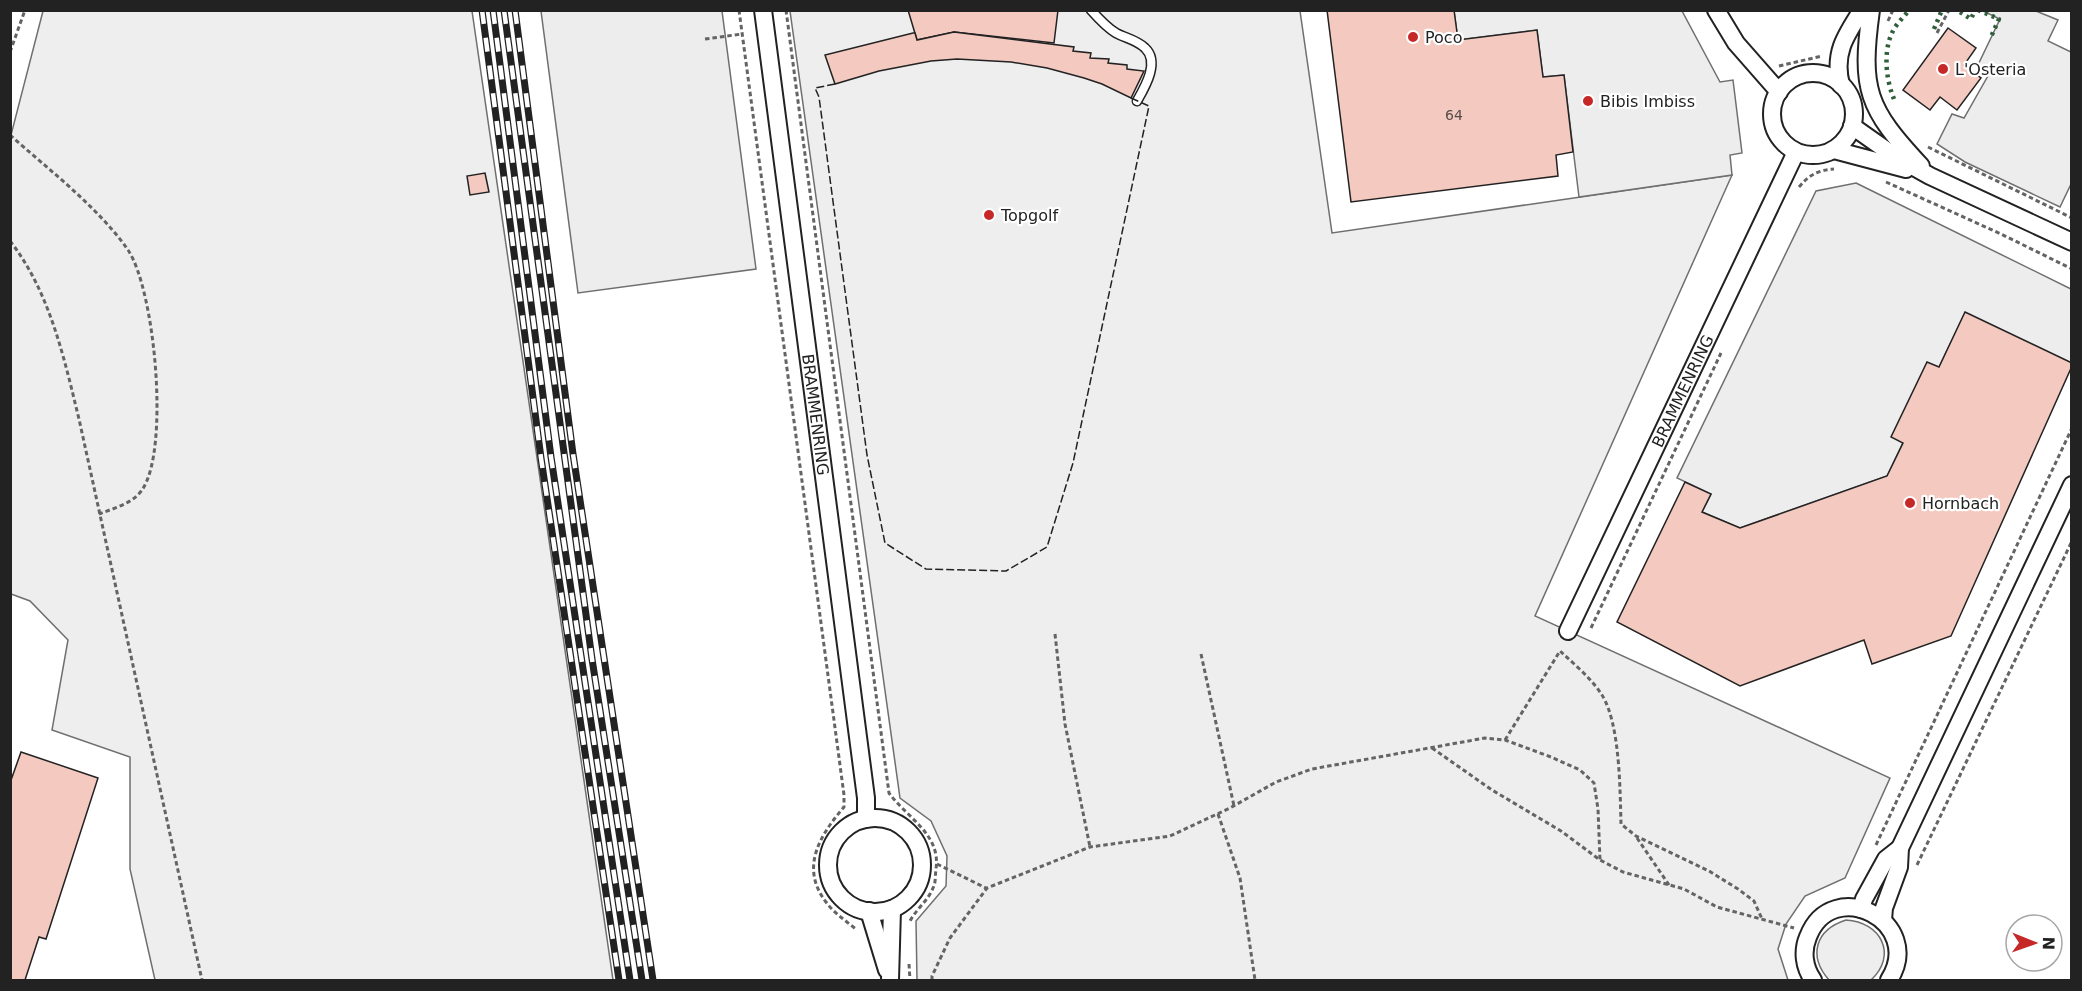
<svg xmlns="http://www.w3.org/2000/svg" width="2082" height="991" viewBox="0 0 2082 991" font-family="'DejaVu Sans',sans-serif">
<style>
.green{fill:#eee;stroke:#6f6f6f;stroke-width:1.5}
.parking{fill:#ededed;stroke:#6f6f6f;stroke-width:1.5}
.building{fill:#f3c9c0;stroke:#222;stroke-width:1.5}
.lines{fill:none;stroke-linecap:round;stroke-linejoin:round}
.service-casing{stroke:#222;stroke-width:11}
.minor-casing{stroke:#222;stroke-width:20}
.path{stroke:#646464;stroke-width:3;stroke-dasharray:4.5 3;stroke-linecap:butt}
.service{stroke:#fff;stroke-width:8}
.minor{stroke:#fff;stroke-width:16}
.rail-casing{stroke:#222;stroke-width:7}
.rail{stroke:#fff;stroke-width:4.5;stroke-dasharray:14;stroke-linecap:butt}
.hedge{stroke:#2f5e38;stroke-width:4.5;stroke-dasharray:3 4.5;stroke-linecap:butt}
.fence{stroke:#222;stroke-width:1.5;stroke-dasharray:8 3;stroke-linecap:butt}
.poi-dot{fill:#c62828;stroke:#fff;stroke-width:2}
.labels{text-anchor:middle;stroke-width:4.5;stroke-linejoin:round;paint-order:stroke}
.number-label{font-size:14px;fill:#564c4a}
.poi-label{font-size:16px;fill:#222;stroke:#fff;text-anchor:start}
.street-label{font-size:16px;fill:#222;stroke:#fff}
</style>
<rect width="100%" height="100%" fill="#fff"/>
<g class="green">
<polygon points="43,11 472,11 613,980 155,980 130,869 130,757 52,730 68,640 30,601 11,594 11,135"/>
<polygon points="790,11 1300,11 1332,233 1732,175 1535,616 1890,778 1845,878 1805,896 1786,924 1778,949 1788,980 917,980 916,921 946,886 947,856 931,821 900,798"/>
<path d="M1846,920C1881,922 1898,955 1871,980H1829C1808,956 1815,930 1846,920Z"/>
</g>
<g class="parking">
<polygon points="541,11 722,11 756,269 578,293"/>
<polygon points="1454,11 1682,11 1720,82 1733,80 1742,153 1730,155 1732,175 1579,197 1564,75 1543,77 1537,30 1458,40"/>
<polygon points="1983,11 2036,11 2058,20 2048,41 2071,52 2071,184 2060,207 1965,162 1937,144 1952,114 1964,118 1989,74 1977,67 2000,19"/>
<polygon points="1856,183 2071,289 2071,363 1965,313 1887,476 1740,528 1702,512 1711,494 1677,478 1816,191"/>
</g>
<g class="building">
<polygon points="908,10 1058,10 1054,43 954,32 917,40"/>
<polygon points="1327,10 1454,10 1458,40 1537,30 1543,77 1564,75 1573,152 1556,155 1558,176 1351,202"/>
<polygon points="1948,28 1976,48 1964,65 1981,78 1957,110 1940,97 1930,110 1903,90"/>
<polygon points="954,32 1074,47 1073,51 1091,53 1090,58 1109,59 1108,63 1127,65 1127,69 1144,71 1131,98 1102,84 1084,78 1047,68 1011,62 957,59 931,61 879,71 835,84 825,55 913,33 915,33 917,40"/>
<polygon points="485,173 489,192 470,195 467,176"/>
<polygon points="1965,312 2072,363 2072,366 1951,636 1872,664 1864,640 1740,686 1617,622 1685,482 1711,494 1702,512 1740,528 1887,476 1903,443 1891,437 1927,362 1939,367"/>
<polygon points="21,752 98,778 46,939 39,937 25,980 10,980 10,783"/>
</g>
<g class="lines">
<g class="service-casing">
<path id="service" d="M1091,10C1099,19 1106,27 1116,33C1125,38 1137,40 1145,48C1160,62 1145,87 1137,101"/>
</g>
<g class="minor-casing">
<g id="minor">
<path id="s1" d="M763,10L866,798V819"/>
<polyline points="1716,10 1736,43 1779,92"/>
<path d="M1871,10C1860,90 1867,108 1921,166"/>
<circle cx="1813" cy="114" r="41"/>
<path d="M1841,85C1833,54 1845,36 1862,10"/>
<polyline points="1852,126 1896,157 1930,176 2072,242"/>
<polyline points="1834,150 1906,169"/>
<path id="s2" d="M1568,631L1796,152"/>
<circle cx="875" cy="865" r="47"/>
<polyline points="1861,909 1864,899 1886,859 1900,848"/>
<polyline points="869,911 887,970"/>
<polyline points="1883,920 1884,908 1899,867 1900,848 2072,485"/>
<polyline points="890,980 892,909"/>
<path d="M1813,980C1804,967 1802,951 1808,937C1832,874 1926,922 1889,980"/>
</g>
</g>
<g class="path">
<path d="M739,10L844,795V807C821,834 799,867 826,902C834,913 846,921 857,930"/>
<path d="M786,10L889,793C907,818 941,834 936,869C935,875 936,883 933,888C928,901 915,910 909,923"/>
<polyline points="1888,21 1893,10"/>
<polyline points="1937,33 1949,10"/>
<polyline points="705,39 742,34"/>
<polyline points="10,52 25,10"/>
<polyline points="1779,66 1822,56"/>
<path d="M10,135C48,169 99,208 128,250C155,290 170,450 142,490C132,504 114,508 99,514"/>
<polyline points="1928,147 2072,218"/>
<polyline points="1886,182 2001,234 2072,269"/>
<path d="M1799,187C1809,175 1818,170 1834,169"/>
<path d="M10,241C50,292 64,358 79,419L202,980"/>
<polyline points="1591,628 1721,353"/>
<polyline points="1055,634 1065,724 1090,847"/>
<polyline points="1201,654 1234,806"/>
<path d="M1505,740L1560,651C1574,664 1591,678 1602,695C1620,724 1620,789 1621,824L1636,836L1709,871L1738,889L1754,901L1762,919"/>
<polyline points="1432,748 1492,790 1561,831 1600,860 1623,872 1684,889 1717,907 1794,928"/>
<polyline points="1218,814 1240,878 1255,980"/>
<polyline points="1637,838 1669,885"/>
<polyline points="1876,845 2072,428"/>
<polyline points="937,864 986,888"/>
<polyline points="1917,865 2072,541"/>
<polyline points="909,964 910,980"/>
<polyline points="932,980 932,976 950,938 987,888 1090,847 1170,836 1230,808 1276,782 1312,769 1485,738 1505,740 1551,757 1580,770 1594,783 1598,809 1600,860"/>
</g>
<use href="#service" class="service"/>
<use href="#minor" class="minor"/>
<g class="rail-casing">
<g id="rail">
<polyline points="482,10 541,458 619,980"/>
<polyline points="493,10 551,457 630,980"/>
<polyline points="504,10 592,659 642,980"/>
<polyline points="515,10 573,454 653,980"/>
</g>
</g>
<use href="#rail" class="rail"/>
<g class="hedge">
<polyline points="1978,10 1999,19 1990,39"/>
<polyline points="1960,12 1971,19 1975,10"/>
<polyline points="1934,29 1942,10"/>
<path d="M1894,99C1886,80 1883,52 1892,33C1895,25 1904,17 1909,10"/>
</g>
<polyline class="fence" points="835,84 815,88 819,97 867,455 885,543 926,569 1006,571 1047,547 1073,463 1149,106 1131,98"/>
</g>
<g class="poi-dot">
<circle cx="1413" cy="37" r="6"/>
<circle cx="1943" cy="69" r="6"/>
<circle cx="1588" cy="101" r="6"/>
<circle cx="989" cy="215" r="6"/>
<circle cx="1910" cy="503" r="6"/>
</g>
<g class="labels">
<g class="number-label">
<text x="1454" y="120">64</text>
</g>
<g class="poi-label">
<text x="1425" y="43">Poco</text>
<text x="1955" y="75">L'Osteria</text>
<text x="1600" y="107">Bibis Imbiss</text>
<text x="1001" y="221">Topgolf</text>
<text x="1922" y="509">Hornbach</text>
</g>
<g class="street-label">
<text dy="6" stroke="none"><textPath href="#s2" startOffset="266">BRAMMENRING</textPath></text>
<text dy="6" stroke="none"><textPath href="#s1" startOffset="408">BRAMMENRING</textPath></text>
</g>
</g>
<rect width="2082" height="991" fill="none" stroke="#222222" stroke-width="24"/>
<g transform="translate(2034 943) rotate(91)"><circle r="28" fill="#ffffff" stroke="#a7a7a7" stroke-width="1.5"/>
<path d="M0-4.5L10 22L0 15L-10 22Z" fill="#c62828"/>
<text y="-9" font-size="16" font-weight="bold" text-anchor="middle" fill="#222222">N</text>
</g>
</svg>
